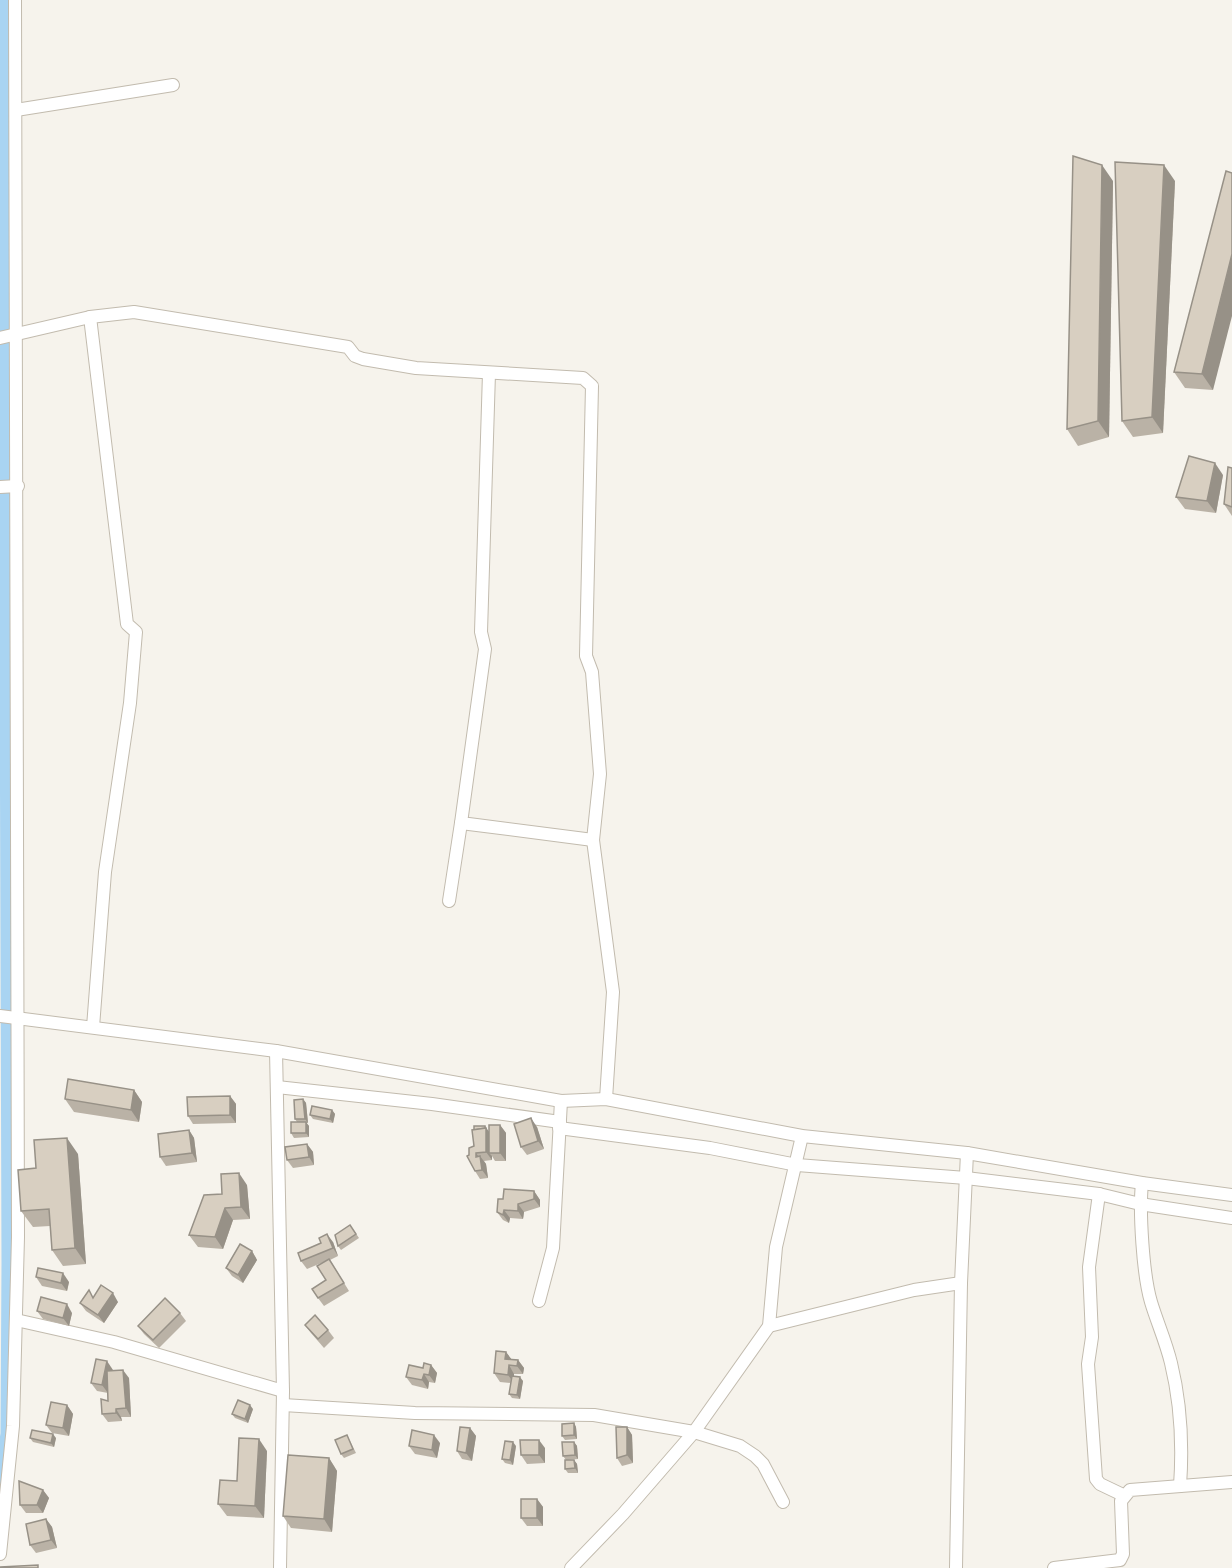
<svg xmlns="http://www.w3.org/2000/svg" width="1232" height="1568" viewBox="0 0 1232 1568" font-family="Commissioner,sans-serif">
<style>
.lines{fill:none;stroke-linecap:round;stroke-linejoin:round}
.canal{stroke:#a9d4f2;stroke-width:15}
.street-casing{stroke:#c2bbae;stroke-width:14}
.street{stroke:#fff;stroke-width:12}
.wall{fill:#bab2a6}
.shaded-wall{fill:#979187}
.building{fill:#d8cfc1;stroke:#979187;stroke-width:1.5}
</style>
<rect width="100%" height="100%" fill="#f6f3ec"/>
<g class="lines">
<polyline class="canal" points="0,1482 8,1434 9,1264 5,0"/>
<g class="street-casing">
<g id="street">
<polyline points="16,110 173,85"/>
<polyline points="90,317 127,624 136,632 130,703 105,872 93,1027"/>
<polyline points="0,338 90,317 134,312 348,347 355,356 363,359 416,368 583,378 592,386 586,656 592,672 600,774 593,840 613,992 606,1099"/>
<polyline points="489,373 481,632 485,649 461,823 593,840"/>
<polyline points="0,487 18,486"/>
<polyline points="449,901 461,823"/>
<polyline points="0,1016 276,1051 561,1101 606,1099 802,1136 967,1153 1142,1183 1232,1195"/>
<polyline points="276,1051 283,1391 280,1568"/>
<polyline points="277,1087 432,1104 560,1122"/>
<polyline points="559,1128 710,1148 797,1165 966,1178 1099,1194 1140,1204 1232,1218"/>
<path d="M1142,1183C1139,1212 1143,1275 1151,1302C1157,1322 1166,1342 1171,1363C1181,1404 1183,1444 1180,1486"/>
<polyline points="1099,1194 1089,1267 1092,1337 1088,1364 1096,1479 1100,1484 1123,1495"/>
<polyline points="539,1301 553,1248 561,1101"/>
<polyline points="16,1320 114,1342 283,1391"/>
<polyline points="769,1326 914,1290 961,1283"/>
<polyline points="283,1405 415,1413 594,1415 694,1432 740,1446 755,1456 763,1464 783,1502"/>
<polyline points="0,1554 13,1426 18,1237 15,0"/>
<polyline points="571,1568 623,1514 694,1432 769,1326 776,1247 802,1136"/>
<polyline points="956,1568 961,1283 967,1153"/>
<polyline points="1054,1568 1120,1560 1123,1554 1121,1501 1130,1490 1232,1482"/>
</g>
</g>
<use href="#street" class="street"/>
</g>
<g class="wall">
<polygon points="1232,173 1213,390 1185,388 1174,372"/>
<polygon points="1113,181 1109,437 1078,446 1067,429"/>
<polygon points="1175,181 1163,433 1133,437 1122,421"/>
<polygon points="1232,468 1232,516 1224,504"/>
<polygon points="1223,475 1216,513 1185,509 1176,497"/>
<polygon points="134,1090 142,1102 139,1122 74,1112 65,1099"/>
<polygon points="230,1096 236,1104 236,1123 193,1124 188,1116"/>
<polygon points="303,1099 306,1103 308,1123 306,1123 309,1126 309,1137 294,1138 291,1133 297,1122 295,1119"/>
<polygon points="332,1110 335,1114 333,1123 313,1119 310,1115"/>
<polygon points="500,1125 506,1133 506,1161 495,1161 492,1156 492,1160 484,1161 486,1164 488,1178 480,1179 475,1171 469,1155 485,1126 489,1133"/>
<polygon points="537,1127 544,1149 527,1155 521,1147"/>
<polygon points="189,1130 194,1138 197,1162 166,1166 160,1157"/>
<polygon points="307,1144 313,1152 314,1165 293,1168 287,1160"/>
<polygon points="78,1154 86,1264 63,1266 52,1250 50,1226 33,1227 21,1211 36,1168"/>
<polygon points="247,1185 250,1219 233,1220 223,1249 198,1247 189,1235 222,1194"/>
<polygon points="534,1191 540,1200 540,1207 524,1212 523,1219 510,1218 509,1223 503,1220 497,1212 503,1199"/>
<polygon points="350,1225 359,1238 341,1250 338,1246"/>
<polygon points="333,1242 338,1256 330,1260 349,1291 324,1306 318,1298 326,1280 326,1261 307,1269 301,1261"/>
<polygon points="252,1251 257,1260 243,1283 232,1276 226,1268"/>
<polygon points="36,1277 69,1282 67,1291 42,1286"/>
<polygon points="89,1290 93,1297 118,1302 104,1323 86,1311 80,1303"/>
<polygon points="37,1311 72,1313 69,1326 43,1319"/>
<polygon points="180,1313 186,1321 159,1348 144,1334 138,1326"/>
<polygon points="305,1325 328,1330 334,1338 324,1348 311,1333"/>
<polygon points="506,1352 511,1359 518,1360 524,1368 523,1374 514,1374 514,1376 523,1381 520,1399 512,1398 509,1394 511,1383 500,1382 494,1373"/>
<polygon points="431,1365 437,1373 435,1383 429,1382 428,1389 412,1385 406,1377"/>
<polygon points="113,1370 113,1371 129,1378 131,1417 121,1417 122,1421 108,1422 102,1414 108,1401 108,1393 97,1391 91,1383"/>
<polygon points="67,1405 73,1414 69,1436 52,1433 46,1425"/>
<polygon points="253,1409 248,1423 235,1418 232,1414"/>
<polygon points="574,1423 576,1427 577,1439 565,1440 562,1436"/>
<polygon points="627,1427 632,1435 633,1463 622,1466 617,1458"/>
<polygon points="470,1428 476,1436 472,1461 462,1459 457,1451"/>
<polygon points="347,1435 356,1453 344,1458 341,1454"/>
<polygon points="30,1438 56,1438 54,1447 33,1442"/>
<polygon points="574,1442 577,1446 578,1459 566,1460 563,1456"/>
<polygon points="440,1443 437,1458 415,1454 409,1446"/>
<polygon points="516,1446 513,1465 505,1463 502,1459"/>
<polygon points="545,1448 545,1463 527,1464 521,1455"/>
<polygon points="267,1451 264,1518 227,1516 218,1504 237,1481"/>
<polygon points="329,1458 337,1471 332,1532 291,1528 283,1516"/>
<polygon points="574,1460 577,1464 578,1473 568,1473 565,1469"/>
<polygon points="43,1490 49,1498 43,1513 26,1513 20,1505"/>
<polygon points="537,1499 543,1507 543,1526 527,1526 521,1518"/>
<polygon points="46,1519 52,1527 57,1548 36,1553 30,1545"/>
</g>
<g class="shaded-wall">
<polygon points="1102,165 1113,181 1109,437 1098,421"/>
<polygon points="1164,165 1175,181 1163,433 1152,417"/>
<polygon points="1232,254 1232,316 1213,390 1202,374"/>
<polygon points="1215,463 1223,475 1216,513 1207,501"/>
<polygon points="134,1090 142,1102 139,1122 131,1110"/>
<polygon points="230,1096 236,1104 236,1123 230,1115"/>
<polygon points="303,1099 306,1103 308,1123 305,1119"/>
<polygon points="332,1110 335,1114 333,1123 330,1119"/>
<polygon points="531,1118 537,1127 544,1149 538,1141"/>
<polygon points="306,1122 309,1126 309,1137 306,1133"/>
<polygon points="500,1125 506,1133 506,1161 500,1153"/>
<polygon points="485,1126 492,1136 489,1153 492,1156 492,1160 486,1152"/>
<polygon points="189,1130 194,1138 197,1162 192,1153"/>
<polygon points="67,1138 78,1154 86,1264 75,1248"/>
<polygon points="307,1144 313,1152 314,1165 309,1157"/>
<polygon points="476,1153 481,1160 480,1156 486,1164 488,1178 482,1170 476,1157"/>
<polygon points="239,1173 247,1185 250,1219 241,1207"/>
<polygon points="534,1191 540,1200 540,1207 534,1199"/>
<polygon points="518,1204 524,1212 523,1219 518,1211"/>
<polygon points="225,1208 233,1220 223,1249 215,1237"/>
<polygon points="504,1210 510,1218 509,1223 503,1215"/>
<polygon points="327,1234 333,1242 338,1256 333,1248"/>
<polygon points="252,1251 257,1260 243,1283 238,1275"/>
<polygon points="63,1273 69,1282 67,1291 61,1283"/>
<polygon points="113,1293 118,1302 104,1323 98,1315"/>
<polygon points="67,1304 72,1313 69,1326 63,1318"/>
<polygon points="506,1352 512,1360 505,1359"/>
<polygon points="518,1360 524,1368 523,1374 517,1366"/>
<polygon points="107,1361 113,1370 108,1393 102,1385"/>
<polygon points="431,1365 437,1373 435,1383 429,1375"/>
<polygon points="509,1365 514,1374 514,1383 508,1375"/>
<polygon points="123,1370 129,1378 131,1417 126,1408"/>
<polygon points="424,1374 429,1382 428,1389 422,1380"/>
<polygon points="520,1377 523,1381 520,1399 517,1395"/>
<polygon points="67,1405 73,1414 69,1436 63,1428"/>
<polygon points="250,1405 253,1409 248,1423 245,1419"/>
<polygon points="116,1409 121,1417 122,1421 116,1413"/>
<polygon points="574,1423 576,1427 577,1439 574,1435"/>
<polygon points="627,1427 632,1435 633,1463 627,1455"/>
<polygon points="470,1428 476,1436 472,1461 466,1453"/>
<polygon points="53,1434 56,1438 54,1447 51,1443"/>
<polygon points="434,1435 440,1443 437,1458 432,1450"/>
<polygon points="259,1439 267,1451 264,1518 255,1506"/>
<polygon points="539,1440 545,1448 545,1463 539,1455"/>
<polygon points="513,1442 516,1446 513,1465 510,1460"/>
<polygon points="574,1442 577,1446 578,1459 575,1455"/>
<polygon points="329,1458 337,1471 332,1532 324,1519"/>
<polygon points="574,1460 577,1464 578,1473 575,1468"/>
<polygon points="43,1490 49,1498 43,1513 37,1505"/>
<polygon points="537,1499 543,1507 543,1526 537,1518"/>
<polygon points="46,1519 52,1527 57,1548 51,1540"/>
</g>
<g class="building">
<polygon points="1073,156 1102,165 1098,421 1067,429"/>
<polygon points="1115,162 1164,165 1152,417 1122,421"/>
<polygon points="1226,171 1232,173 1232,254 1202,374 1174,372"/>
<polygon points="1189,456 1215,463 1207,501 1176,497"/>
<polygon points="1228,467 1232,468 1232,507 1224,504"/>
<polygon points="68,1079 134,1090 131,1110 65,1099"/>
<polygon points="230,1096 230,1115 188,1116 187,1097"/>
<polygon points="303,1099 305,1119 295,1119 294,1100"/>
<polygon points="312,1106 332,1110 330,1119 310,1115"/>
<polygon points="531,1118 538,1141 521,1147 514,1124"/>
<rect x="291" y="1122" width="15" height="11"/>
<rect x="489" y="1125" width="11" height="28"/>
<polygon points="474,1126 485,1126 485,1128 474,1130"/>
<polygon points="486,1128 486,1152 476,1153 476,1157 480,1156 482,1170 475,1171 467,1156 469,1155 469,1148 474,1146 472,1130"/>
<polygon points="189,1130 192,1153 160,1157 158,1134"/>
<polygon points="67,1138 75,1248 52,1250 49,1209 21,1211 18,1170 36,1168 34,1140"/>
<polygon points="307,1144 309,1157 287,1160 285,1147"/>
<polygon points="239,1173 241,1207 225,1208 215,1237 189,1235 204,1195 222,1194 221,1174"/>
<polygon points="504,1189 534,1191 534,1199 518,1204 518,1211 504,1210 503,1215 497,1212 498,1199 503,1199"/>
<polygon points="350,1225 356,1234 338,1246 335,1235"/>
<polygon points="327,1234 333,1248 301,1261 298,1253 321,1243 319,1238"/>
<polygon points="240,1244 252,1251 238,1275 226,1268"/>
<polygon points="329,1259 344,1283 318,1298 312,1289 326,1280 317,1266"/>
<polygon points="38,1268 63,1273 61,1283 36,1277"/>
<polygon points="101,1285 113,1293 98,1315 80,1303 89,1290 93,1298"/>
<polygon points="41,1297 67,1304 63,1318 37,1311"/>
<polygon points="165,1298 180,1313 153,1340 138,1326"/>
<polygon points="315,1315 328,1330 318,1339 305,1325"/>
<polygon points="496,1351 506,1352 505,1359 518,1360 517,1366 509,1365 508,1375 494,1373"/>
<polygon points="96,1359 107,1361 102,1385 91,1383"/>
<polygon points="424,1363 431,1365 429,1375 424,1374 422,1380 406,1377 409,1365 423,1368"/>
<polygon points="123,1370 126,1408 116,1409 116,1413 102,1414 101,1399 108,1401 107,1371"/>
<polygon points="512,1376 520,1377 517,1395 509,1394"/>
<polygon points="238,1400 250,1405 245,1419 232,1414"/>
<polygon points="51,1402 67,1405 63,1428 46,1425"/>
<polygon points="574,1423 574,1435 562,1436 562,1424"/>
<polygon points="460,1427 470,1428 466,1453 457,1451"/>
<polygon points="616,1427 627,1427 627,1455 617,1458"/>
<polygon points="32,1430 53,1434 51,1443 30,1438"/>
<polygon points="412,1430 434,1435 432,1450 409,1446"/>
<polygon points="347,1435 353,1449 341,1454 335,1440"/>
<polygon points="239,1438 259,1439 255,1506 218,1504 220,1480 237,1481"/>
<polygon points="520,1440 539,1440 539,1455 521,1455"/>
<polygon points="505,1441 513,1442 510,1460 502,1459"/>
<polygon points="562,1442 574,1442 575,1455 563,1456"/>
<polygon points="288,1455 329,1458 324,1519 283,1516"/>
<polygon points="565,1460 574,1460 575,1468 565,1469"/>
<polygon points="19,1481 43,1490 37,1505 20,1505"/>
<rect x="521" y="1499" width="16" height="19"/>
<polygon points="46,1519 51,1540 30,1545 26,1524"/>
<polygon points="38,1565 38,1568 0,1568 0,1567"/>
</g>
</svg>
